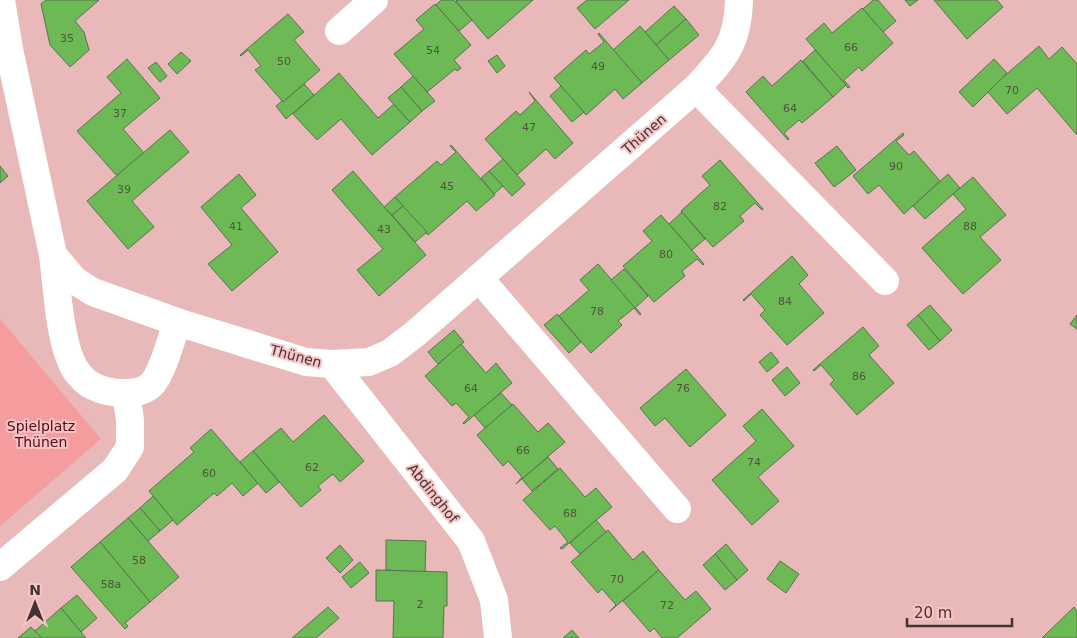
<svg xmlns="http://www.w3.org/2000/svg" width="1077" height="638" viewBox="0 0 1077 638" font-family="'DejaVu Sans',sans-serif">
<style>
.green{fill:#f59d9e}
.building{fill:#6db955;stroke:#597252}
.lines{fill:none;stroke-linecap:round;stroke-linejoin:round}
.street{stroke:#fff;stroke-width:28}
.labels{text-anchor:middle;stroke-width:4;stroke-linejoin:round;paint-order:stroke}
.number-label{font-size:11px;fill:#50543c}
.street-label{font-size:14px;fill:#463333;stroke:#f7c5c5}
.park-label{font-size:14px;fill:#570615;stroke:#f7c5c5}
</style>
<rect width="100%" height="100%" fill="#e9b8b8"/>
<polygon class="green" points="0,319 101,439 0,526"/>
<g class="building">
<polygon points="46,0 99,0 75,21 84,32 89,50 70,67 50,45 41,4"/>
<polygon points="441,0 454,0 472,20 459,31 436,5"/>
<polygon points="457,0 533,0 488,39 456,1"/>
<polygon points="587,0 629,0 595,29 577,8"/>
<polygon points="873,0 878,0 896,21 883,32 863,9"/>
<polygon points="905,0 918,0 910,6"/>
<polygon points="934,0 997,0 1003,7 967,39"/>
<polygon points="435,4 471,45 454,60 461,68 457,71 455,69 427,92 394,54 424,29 416,20"/>
<polygon points="674,6 686,19 656,45 645,32"/>
<polygon points="862,8 893,43 862,71 859,67 844,80 850,87 848,88 806,39 824,23 832,33"/>
<polygon points="288,14 304,32 294,40 320,70 283,102 255,70 261,66 248,50 241,56 240,55"/>
<polygon points="686,19 699,35 669,60 656,45"/>
<polygon points="640,26 669,60 642,83 613,50"/>
<polygon points="599,33 642,83 623,99 615,89 586,115 554,78 586,50 589,54 604,42 598,34"/>
<polygon points="1039,46 1049,59 1062,47 1077,64 1077,135 1037,88 1007,114 987,91"/>
<polygon points="815,50 846,85 833,97 803,61"/>
<polygon points="181,52 191,61 177,74 168,64"/>
<polygon points="497,55 505,66 497,73 488,61"/>
<polygon points="127,59 160,98 123,129 144,153 117,176 77,131 121,93 107,77"/>
<polygon points="994,59 1007,73 973,107 959,92"/>
<polygon points="801,60 833,97 802,123 799,120 784,133 789,139 788,140 746,92 763,76 772,86"/>
<polygon points="156,62 167,76 160,82 148,68"/>
<polygon points="339,73 378,118 394,104 410,122 372,155 341,119 317,140 293,114"/>
<polygon points="413,76 435,101 422,111 401,87"/>
<polygon points="304,84 314,95 286,119 276,106 282,101 283,102"/>
<polygon points="561,86 584,112 572,122 550,96"/>
<polygon points="401,87 422,111 410,122 388,98"/>
<polygon points="529,92 573,143 555,159 546,149 517,175 485,139 516,111 520,115 535,101"/>
<polygon points="170,130 189,152 132,201 154,227 128,249 87,201"/>
<polygon points="903,133 904,135 896,141 909,155 914,151 940,181 904,214 879,185 868,194 853,176"/>
<polygon points="451,145 495,195 476,211 467,201 428,235 395,197 437,161 441,165 456,152 450,146"/>
<polygon points="837,146 856,170 834,187 815,163"/>
<polygon points="503,159 525,184 512,196 489,171"/>
<polygon points="720,160 763,209 762,210 755,203 740,216 744,221 713,247 681,211 710,185 702,176"/>
<polygon points="0,166 8,176 0,183"/>
<polygon points="353,171 426,255 379,296 357,270 383,249 332,190"/>
<polygon points="489,171 503,186 494,194 481,178"/>
<polygon points="239,174 256,195 241,208 278,252 232,291 208,264 232,245 201,207"/>
<polygon points="948,174 960,188 925,219 913,206"/>
<polygon points="973,177 1006,215 980,237 1001,260 963,294 922,248 966,209 953,194"/>
<polygon points="395,197 403,206 392,215 384,207"/>
<polygon points="403,206 427,232 415,242 392,215"/>
<polygon points="682,212 705,239 692,250 669,224"/>
<polygon points="661,215 704,264 703,265 697,259 682,271 685,276 654,302 623,266 652,241 643,231"/>
<polygon points="792,256 808,275 799,284 824,313 787,345 760,315 765,310 751,294 744,301 743,300"/>
<polygon points="598,264 641,314 640,315 634,308 618,321 622,325 591,353 559,316 589,290 580,280"/>
<polygon points="624,269 648,296 635,308 611,280"/>
<polygon points="930,305 952,330 940,341 918,315"/>
<polygon points="557,314 581,342 569,353 544,325"/>
<polygon points="918,315 940,341 929,350 907,325"/>
<polygon points="1077,315 1077,329 1070,324"/>
<polygon points="863,327 879,346 869,355 894,383 857,415 830,384 834,380 821,365 814,371 813,370"/>
<polygon points="454,330 464,342 438,364 428,352"/>
<polygon points="461,344 486,373 496,363 512,383 464,424 463,423 469,417 456,403 452,406 425,376"/>
<polygon points="771,352 779,362 767,372 759,362"/>
<polygon points="787,367 800,383 785,396 772,380"/>
<polygon points="686,369 726,415 690,447 665,418 655,426 640,408"/>
<polygon points="501,393 512,405 485,428 474,415"/>
<polygon points="513,404 538,432 548,423 565,442 516,484 522,477 508,461 503,466 477,435"/>
<polygon points="762,409 794,446 758,477 779,501 752,525 712,480 756,441 743,426"/>
<polygon points="324,415 364,461 340,482 333,474 318,486 321,490 301,507 253,451 281,428 293,442"/>
<polygon points="211,429 258,483 243,496 232,483 217,496 214,493 177,525 149,491 194,452 190,448"/>
<polygon points="253,451 279,482 266,493 240,462"/>
<polygon points="548,457 558,469 532,491 522,479"/>
<polygon points="560,468 585,497 596,488 612,507 562,549 560,548 568,542 555,526 550,530 523,500"/>
<polygon points="153,496 173,520 160,531 140,508"/>
<polygon points="140,508 160,531 148,541 128,518"/>
<polygon points="128,518 179,577 150,602 100,542"/>
<polygon points="596,520 606,532 580,554 570,543"/>
<polygon points="608,530 633,560 643,551 659,570 609,612 616,605 602,589 598,593 571,562"/>
<polygon points="386,540 426,541 425,572 386,570"/>
<polygon points="100,542 150,602 125,623 128,626 125,629 71,567"/>
<polygon points="726,544 748,570 737,580 715,554"/>
<polygon points="340,545 353,560 340,573 326,558"/>
<polygon points="715,554 737,580 725,590 703,565"/>
<polygon points="780,561 799,574 786,593 767,579"/>
<polygon points="360,562 369,573 351,588 342,577"/>
<polygon points="376,570 447,572 447,606 444,606 443,638 393,638 394,601 376,601"/>
<polygon points="659,570 685,600 696,591 711,609 677,638 662,638 654,628 650,632 623,601"/>
<polygon points="77,595 97,618 81,632 61,608"/>
<polygon points="328,607 339,618 316,638 292,638"/>
<polygon points="1074,607 1077,611 1077,638 1042,638"/>
<polygon points="61,608 86,638 42,638 35,631"/>
<polygon points="31,627 42,638 18,638"/>
<polygon points="572,630 579,638 563,638"/>
</g>
<g class="lines">
<g class="street">
<path d="M1,0L9,49L53,255L74,280L93,292L177,322L306,362L332,364L369,362L390,353L416,333L696,88C724,58 738,44 739,0"/>
<polyline points="339,31 374,0"/>
<polyline points="696,88 885,281"/>
<path d="M53,255C57,286 59,333 71,361C74,370 84,382 93,386C108,394 138,397 151,385C162,375 172,337 177,322"/>
<polyline points="479,278 677,509"/>
<polyline points="332,364 471,541 494,600 498,638"/>
<polyline points="0,567 115,470 130,447 130,420 126,393"/>
</g>
</g>
<g class="labels">
<g class="number-label">
<text x="67" y="42">35</text>
<text x="851" y="51">66</text>
<text x="433" y="54">54</text>
<text x="284" y="65">50</text>
<text x="598" y="70">49</text>
<text x="1012" y="94">70</text>
<text x="790" y="112">64</text>
<text x="120" y="117">37</text>
<text x="529" y="131">47</text>
<text x="896" y="170">90</text>
<text x="447" y="190">45</text>
<text x="124" y="193">39</text>
<text x="720" y="210">82</text>
<text x="236" y="230">41</text>
<text x="970" y="230">88</text>
<text x="384" y="233">43</text>
<text x="666" y="258">80</text>
<text x="785" y="305">84</text>
<text x="597" y="315">78</text>
<text x="859" y="380">86</text>
<text x="471" y="392">64</text>
<text x="683" y="392">76</text>
<text x="523" y="454">66</text>
<text x="754" y="466">74</text>
<text x="312" y="471">62</text>
<text x="209" y="477">60</text>
<text x="570" y="517">68</text>
<text x="139" y="564">58</text>
<text x="617" y="583">70</text>
<text x="111" y="588">58a</text>
<text x="420" y="608">2</text>
<text x="667" y="609">72</text>
</g>
<g class="street-label">
<text transform="translate(644 134) rotate(-41)" y="5">Thünen</text>
<text transform="translate(296 356) rotate(15)" y="5">Thünen</text>
<text transform="translate(433 493) rotate(51)" y="5">Abdinghof</text>
</g>
<g class="park-label">
<text x="41" y="431">Spielplatz<tspan x="41" dy="16">Thünen</tspan></text>
</g>
</g>
<g transform="translate(35 603)" stroke="#f7c5c5" stroke-width="4" paint-order="stroke">
<path d="M0-4L9 19L0 12L-9 19Z" fill="#463333"/>
<text y="-8" font-size="14" font-weight="bold" text-anchor="middle" fill="#463333">N</text>
</g>
<path d="M907 618v8h105v-8" fill="none" stroke="#463333" stroke-width="2.5"/>
<text x="914" y="618" font-size="15" fill="#463333" stroke="#f7c5c5" stroke-width="4" paint-order="stroke">20 m</text>
</svg>
